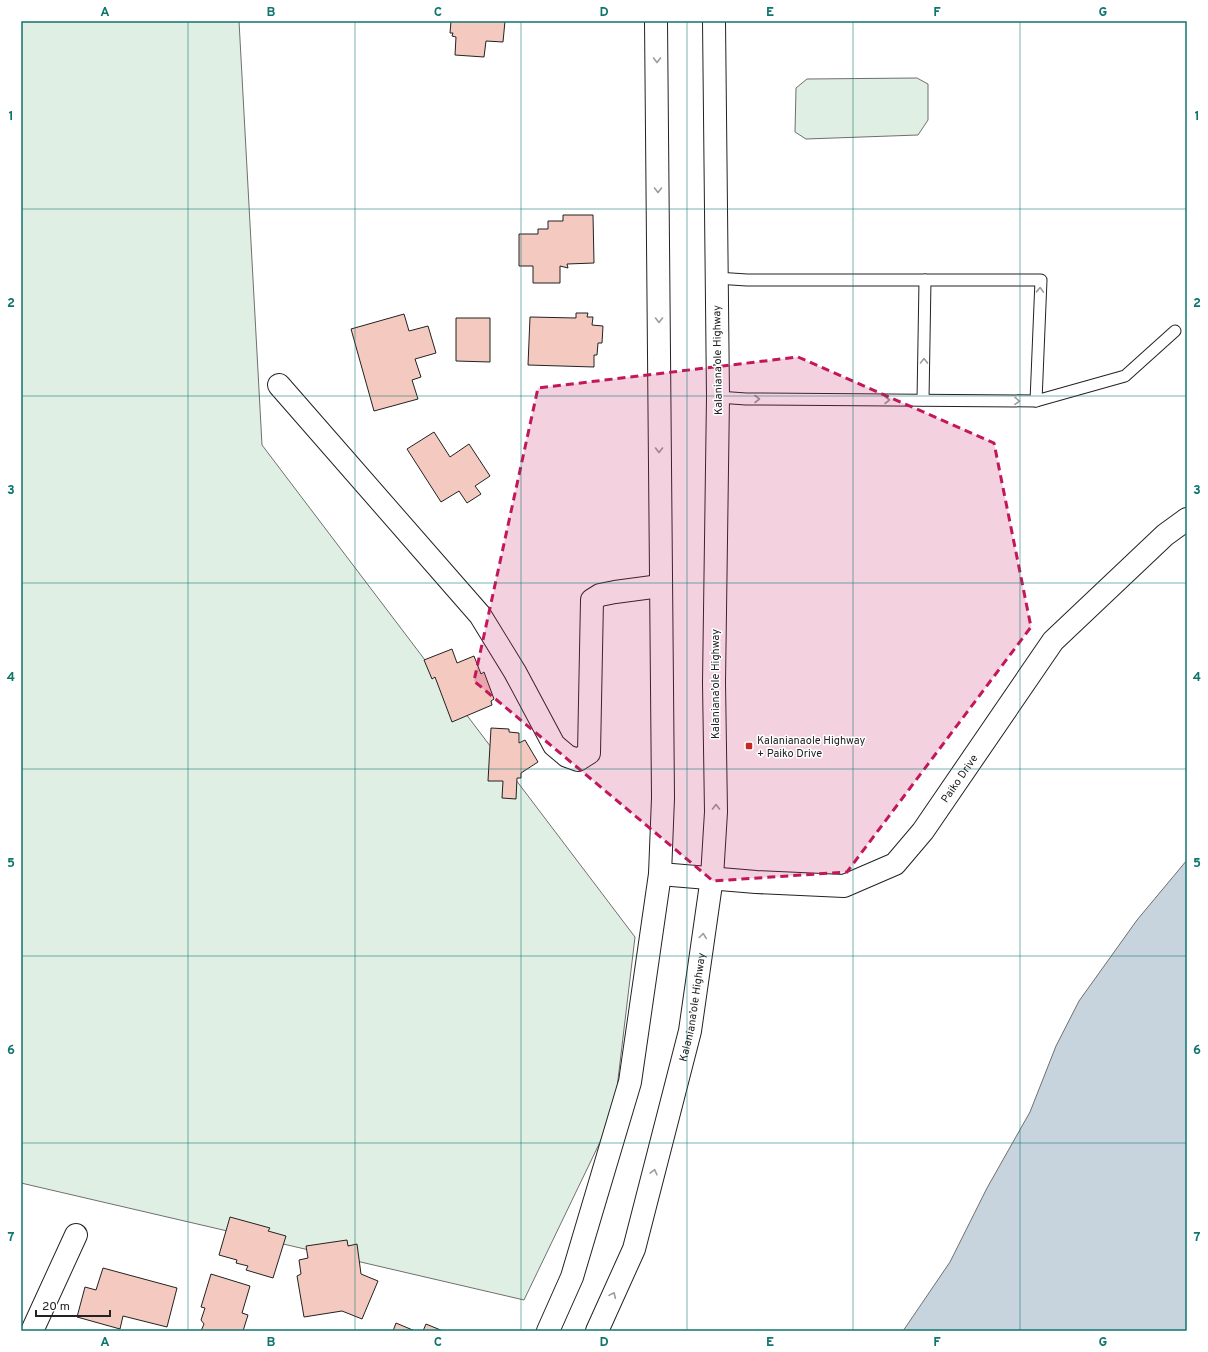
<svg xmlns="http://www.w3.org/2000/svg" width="1208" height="1352" viewBox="0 0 1208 1352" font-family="Overpass,sans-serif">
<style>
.green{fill:#e0efe3;stroke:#6f6f6f}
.water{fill:#c7d3dd;stroke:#6f6f6f}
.building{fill:#f3c9c0;stroke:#222}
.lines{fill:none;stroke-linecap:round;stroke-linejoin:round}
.service-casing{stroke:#222;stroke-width:13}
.minor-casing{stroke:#222;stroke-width:24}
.trunk-casing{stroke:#222;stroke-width:24}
.service{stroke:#fff;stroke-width:11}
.minor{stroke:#fff;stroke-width:22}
.trunk{stroke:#fff;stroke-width:22}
.oneway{stroke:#9c9c9c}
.marked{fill:#c2185b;fill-opacity:0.2;stroke:#c2185b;stroke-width:3;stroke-dasharray:8 5;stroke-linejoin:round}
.grid{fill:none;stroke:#0f766e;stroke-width:1;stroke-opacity:0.55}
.poi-dot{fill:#c62828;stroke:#fff;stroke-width:1.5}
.labels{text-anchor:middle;stroke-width:3;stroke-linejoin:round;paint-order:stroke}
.street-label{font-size:11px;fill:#222;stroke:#fff}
.poi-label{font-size:11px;fill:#222;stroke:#fff;text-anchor:start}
.neatline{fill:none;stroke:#0f766e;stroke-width:1.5}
.grid-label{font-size:13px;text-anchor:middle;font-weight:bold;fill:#0f766e}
</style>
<rect width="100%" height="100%" fill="#fff"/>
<g class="green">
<polygon points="21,21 239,21 262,445 635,937 614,1113 524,1300 21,1183"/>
<polygon points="917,78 928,84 928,120 918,135 806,139 795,132 796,88 807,79"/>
</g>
<polygon class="water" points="1187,860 1187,1331 903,1331 950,1262 987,1188 1030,1112 1056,1046 1079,1001 1137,920"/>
<g class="building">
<polygon points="451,21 505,21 503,42 486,41 484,57 455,55 456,37 452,36 453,33 450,33"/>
<polygon points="563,215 593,215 594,263 567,264 568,268 560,266 560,283 533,283 533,266 519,266 519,234 538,234 538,229 548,229 548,221 563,221"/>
<polygon points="576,313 588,313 587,317 593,317 592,325 603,326 602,343 598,343 597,355 594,355 594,367 528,365 530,317 576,318"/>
<polygon points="404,314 409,331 428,326 436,353 415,359 421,377 412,380 418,399 374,411 351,329"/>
<polygon points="456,318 490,318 490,362 456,361"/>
<polygon points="434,432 450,457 469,444 490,476 475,486 481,494 467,503 459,491 441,502 407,449"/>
<polygon points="452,649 457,663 474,656 481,674 484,672 494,699 491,701 492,705 452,722 435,677 432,679 424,660"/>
<polygon points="491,728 509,729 509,732 519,733 519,743 525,740 538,762 521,773 521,778 517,778 516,799 502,798 503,781 488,781"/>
<polygon points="230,1217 270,1228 268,1231 286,1236 273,1278 246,1270 248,1266 236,1263 237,1260 219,1255"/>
<polygon points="347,1240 348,1246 357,1244 361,1274 378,1281 362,1319 342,1311 304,1317 297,1276 301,1274 299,1260 308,1258 306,1246"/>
<polygon points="103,1268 177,1288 167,1327 123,1316 120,1329 77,1317 85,1287 96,1290"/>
<polygon points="211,1274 250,1286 242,1313 248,1315 243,1331 201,1331 204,1324 201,1320 205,1308 201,1307"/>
<polygon points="396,1323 415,1331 393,1331"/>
<polygon points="426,1324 443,1331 423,1331"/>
</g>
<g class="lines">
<g class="service-casing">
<g id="service">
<polyline points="716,278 747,280 1041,280 1036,401 746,399 718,397"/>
<polyline points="923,400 925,280"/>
<polyline points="1036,401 1125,376 1175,331"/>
</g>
</g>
<g class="minor-casing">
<g id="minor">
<polyline points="279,385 480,615 515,672 554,745 567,756 578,760 589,753 592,600 600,595 615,592 660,586"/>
<path id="s1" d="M660,874L756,882L844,886L895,864L923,831L1053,641L1165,535L1187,519"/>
<polyline points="32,1331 76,1235"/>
</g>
</g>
<g class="trunk-casing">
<g id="trunk">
<polyline points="548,1331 572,1277 630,1082 660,874 663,798 656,21"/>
<path id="s2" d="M597,1331L634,1249L690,1031L712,877L716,812L714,683L718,397L714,21"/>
</g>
</g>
<use href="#service" class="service"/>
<use href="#minor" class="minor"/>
<use href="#trunk" class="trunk"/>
</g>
<defs><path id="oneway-chevron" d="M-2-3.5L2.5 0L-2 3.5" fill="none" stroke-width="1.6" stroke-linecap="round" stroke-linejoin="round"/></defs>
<g class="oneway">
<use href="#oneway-chevron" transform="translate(657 60) rotate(90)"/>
<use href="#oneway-chevron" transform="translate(658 190) rotate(90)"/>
<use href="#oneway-chevron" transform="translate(1040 290) rotate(-88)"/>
<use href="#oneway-chevron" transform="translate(659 320) rotate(90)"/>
<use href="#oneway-chevron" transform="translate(924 361) rotate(-89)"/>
<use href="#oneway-chevron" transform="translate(757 399)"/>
<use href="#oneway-chevron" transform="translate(887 400)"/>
<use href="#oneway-chevron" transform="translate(1017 401) rotate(1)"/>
<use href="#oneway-chevron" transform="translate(659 450) rotate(90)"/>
<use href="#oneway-chevron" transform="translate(716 807) rotate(-90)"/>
<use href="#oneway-chevron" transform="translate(703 936) rotate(-82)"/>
<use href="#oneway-chevron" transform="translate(654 1172) rotate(-76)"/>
<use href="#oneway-chevron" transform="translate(613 1295) rotate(-66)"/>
</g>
<path class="marked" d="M798,357L994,443L1031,627L847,872L713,881L474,681L538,388Z"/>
<path class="grid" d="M188,21V1331M355,21V1331M521,21V1331M687,21V1331M853,21V1331M1020,21V1331M21,209H1187M21,396H1187M21,583H1187M21,769H1187M21,956H1187M21,1143H1187"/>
<rect class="poi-dot" x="745" y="742" width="8" height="8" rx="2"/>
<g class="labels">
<g class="street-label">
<text transform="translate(717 360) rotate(-91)" y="4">Kalaniana’ole Highway</text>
<text transform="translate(715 684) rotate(-90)" y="4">Kalaniana’ole Highway</text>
<text dy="4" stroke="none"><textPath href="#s1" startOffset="347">Paiko Drive</textPath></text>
<text dy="4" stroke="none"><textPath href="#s2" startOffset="339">Kalaniana’ole Highway</textPath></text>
</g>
<g class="poi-label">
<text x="757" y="744">Kalanianaole Highway<tspan x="757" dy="13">+ Paiko Drive</tspan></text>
</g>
</g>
<rect width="1208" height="1352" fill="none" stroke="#ffffff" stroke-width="44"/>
<path d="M36 1310v6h74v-6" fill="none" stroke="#222222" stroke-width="2"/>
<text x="42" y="1310" font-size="12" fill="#222222" stroke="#ffffff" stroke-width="3" paint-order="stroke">20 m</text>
<rect x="22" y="22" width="1164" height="1308" class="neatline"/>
<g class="grid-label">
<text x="105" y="16">A</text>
<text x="271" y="16">B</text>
<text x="438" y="16">C</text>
<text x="604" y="16">D</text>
<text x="770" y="16">E</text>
<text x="937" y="16">F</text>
<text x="1103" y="16">G</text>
<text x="11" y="120">1</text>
<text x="1197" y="120">1</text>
<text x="11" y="307">2</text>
<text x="1197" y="307">2</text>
<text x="11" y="494">3</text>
<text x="1197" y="494">3</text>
<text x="11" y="681">4</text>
<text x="1197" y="681">4</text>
<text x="11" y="867">5</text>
<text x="1197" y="867">5</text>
<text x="11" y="1054">6</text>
<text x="1197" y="1054">6</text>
<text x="11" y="1241">7</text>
<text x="1197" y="1241">7</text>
<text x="105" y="1346">A</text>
<text x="271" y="1346">B</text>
<text x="438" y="1346">C</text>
<text x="604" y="1346">D</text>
<text x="770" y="1346">E</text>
<text x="937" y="1346">F</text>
<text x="1103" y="1346">G</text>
</g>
</svg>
